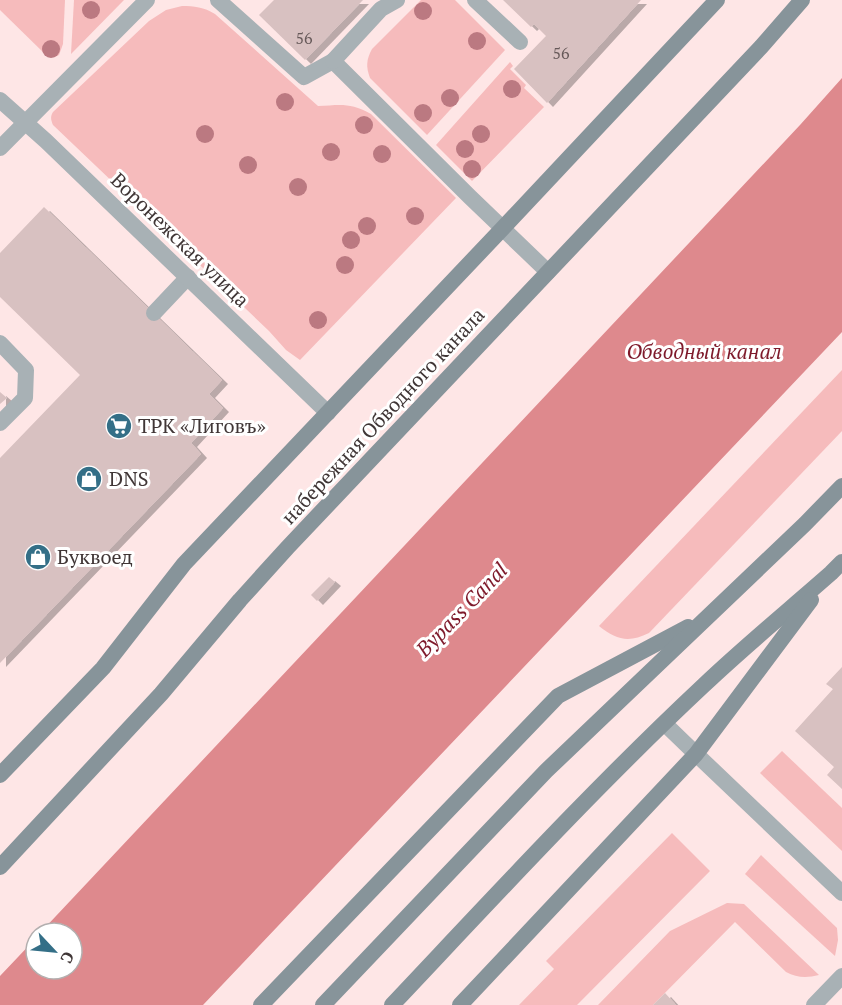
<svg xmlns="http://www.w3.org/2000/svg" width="842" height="1005" viewBox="0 0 842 1005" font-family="'PT Serif',serif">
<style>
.green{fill:#f6bbbc}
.water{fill:#de898d}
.building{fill:#d8c1c1;filter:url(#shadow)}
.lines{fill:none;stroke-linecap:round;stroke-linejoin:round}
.service{stroke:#a8b1b5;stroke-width:16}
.minor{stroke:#a8b1b5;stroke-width:16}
.secondary{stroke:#87949a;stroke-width:16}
.tree{fill:#bb7981}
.labels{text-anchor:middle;stroke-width:6;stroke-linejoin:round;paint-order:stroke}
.number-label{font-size:16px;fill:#665959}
.street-label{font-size:20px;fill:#403636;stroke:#fff}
.poi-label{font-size:20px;fill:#403636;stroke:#fff;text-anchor:start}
.water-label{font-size:21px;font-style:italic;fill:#7e1a2b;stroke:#fff}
</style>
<defs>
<filter id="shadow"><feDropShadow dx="6" dy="4" stdDeviation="0" flood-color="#0004"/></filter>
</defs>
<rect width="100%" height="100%" fill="#fee6e6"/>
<g class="green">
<polygon points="0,0 65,0 63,44 59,55 55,57 47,56 0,10"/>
<polygon points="74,0 124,0 71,54"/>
<path d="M421,0H455L505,50L427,135L370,78C366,67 366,60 372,49Z"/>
<path d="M182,6C194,6 204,7 215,14L318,106C340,105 350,102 371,114L456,198L300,360L286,350L269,331L53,125C51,120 50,117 53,112L149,21L166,10Z"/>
<polygon points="510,62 513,66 510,69 526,85 524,88 544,107 472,181 436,145"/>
<path d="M842,370V431L649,633C629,643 616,640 599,626Z"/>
<polygon points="782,751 842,808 842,851 760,773"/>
<polygon points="672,833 710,871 577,1005 519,1005 554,969 546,961"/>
<polygon points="761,855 837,928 838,940 835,956 745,874"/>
<path d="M727,903L744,904L819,975C807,978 797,978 786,972L735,922L653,1005H598L670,931Z"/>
</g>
<polygon class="water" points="842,78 842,332 203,1005 0,1005 0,976 36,938 36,969 72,969 72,933 40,933 800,125"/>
<g class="building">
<polygon points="274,0 363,0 305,60 259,15"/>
<polygon points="503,0 641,0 547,103 514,69 546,36 534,24 531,27"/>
<polygon points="44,207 222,380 209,394 223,408 191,443 201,454 0,663 0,458 80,375 0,297 0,253"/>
<polygon points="0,392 7,398 0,404"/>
<polygon points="329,577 335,582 317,601 311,595"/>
<polygon points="842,667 842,789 827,775 834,767 795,731 833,689 826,684"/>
<polygon points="665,993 676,1005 653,1005"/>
</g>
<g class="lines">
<g class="service">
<polyline points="218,0 304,77 333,61 470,197 548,272"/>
<polyline points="475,0 520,42"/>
<polyline points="333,61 381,9 397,0"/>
<polyline points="0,148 147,0"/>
<polyline points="154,313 188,277"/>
<polyline points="0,343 26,370 25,398 0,423"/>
<polyline points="665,724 696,754"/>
<polyline points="814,1005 842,976"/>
</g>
<g class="minor">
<polyline points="0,100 46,141 328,413"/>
<polyline points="696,754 842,893"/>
</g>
<g class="secondary">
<polyline points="0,775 103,668 184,564 502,229 717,0"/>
<polyline points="0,867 161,694 240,600 288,547 761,47 802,0"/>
<polyline points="261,1005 558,696 688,627"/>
<polyline points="323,1005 546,771 805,524 842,486"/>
<path d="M392,1005C494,897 596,786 704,685C745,646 789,610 831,573L842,562"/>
<polyline points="460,1005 696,754 811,600"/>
</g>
</g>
<g class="tree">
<circle cx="91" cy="10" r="9"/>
<circle cx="423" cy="11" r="9"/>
<circle cx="477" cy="41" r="9"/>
<circle cx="51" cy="49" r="9"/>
<circle cx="512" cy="89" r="9"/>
<circle cx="450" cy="98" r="9"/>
<circle cx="285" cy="102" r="9"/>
<circle cx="423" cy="113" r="9"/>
<circle cx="364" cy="125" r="9"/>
<circle cx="205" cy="134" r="9"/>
<circle cx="481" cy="134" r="9"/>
<circle cx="465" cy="149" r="9"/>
<circle cx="331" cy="152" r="9"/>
<circle cx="382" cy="154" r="9"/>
<circle cx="248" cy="165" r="9"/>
<circle cx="472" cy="169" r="9"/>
<circle cx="298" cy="187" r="9"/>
<circle cx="415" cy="216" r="9"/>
<circle cx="367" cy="226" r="9"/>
<circle cx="351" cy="240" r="9"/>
<circle cx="345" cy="265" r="9"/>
<circle cx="318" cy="320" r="9"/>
</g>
<defs>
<g id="supermarket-disc" transform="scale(1.35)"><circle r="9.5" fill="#346f87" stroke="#fff"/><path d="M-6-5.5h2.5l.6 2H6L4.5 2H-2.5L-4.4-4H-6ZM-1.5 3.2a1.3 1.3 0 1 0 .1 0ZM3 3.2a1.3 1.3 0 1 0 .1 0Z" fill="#fff"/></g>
<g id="shop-disc" transform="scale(1.35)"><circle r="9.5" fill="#346f87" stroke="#fff"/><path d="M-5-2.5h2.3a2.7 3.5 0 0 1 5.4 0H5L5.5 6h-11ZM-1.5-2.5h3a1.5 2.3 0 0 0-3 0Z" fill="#fff"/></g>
</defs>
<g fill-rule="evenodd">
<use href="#supermarket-disc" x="119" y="426"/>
<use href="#shop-disc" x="89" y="479"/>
<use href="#shop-disc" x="38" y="557"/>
</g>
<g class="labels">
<g class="number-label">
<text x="304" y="44">56</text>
<text x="561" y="59">56</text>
</g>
<g class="street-label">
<text transform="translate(180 240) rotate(44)" y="7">Воронежская улица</text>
<text transform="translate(383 416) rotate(-47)" y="7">набережная Обводного канала</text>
</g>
<g class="poi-label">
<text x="138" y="433">ТРК «Лиговъ»</text>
<text x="109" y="486">DNS</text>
<text x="57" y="564">Буквоед</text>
</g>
<g class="water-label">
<text x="704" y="359">Обводный канал</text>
<text transform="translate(462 610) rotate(-46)" y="7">Bypass Canal</text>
</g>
</g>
<g transform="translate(54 951) rotate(116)"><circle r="28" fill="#ffffff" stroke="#b3afaf" stroke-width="1.5"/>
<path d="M0-4.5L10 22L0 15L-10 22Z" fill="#346f87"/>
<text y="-9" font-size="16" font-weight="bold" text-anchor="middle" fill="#403636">С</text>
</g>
</svg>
